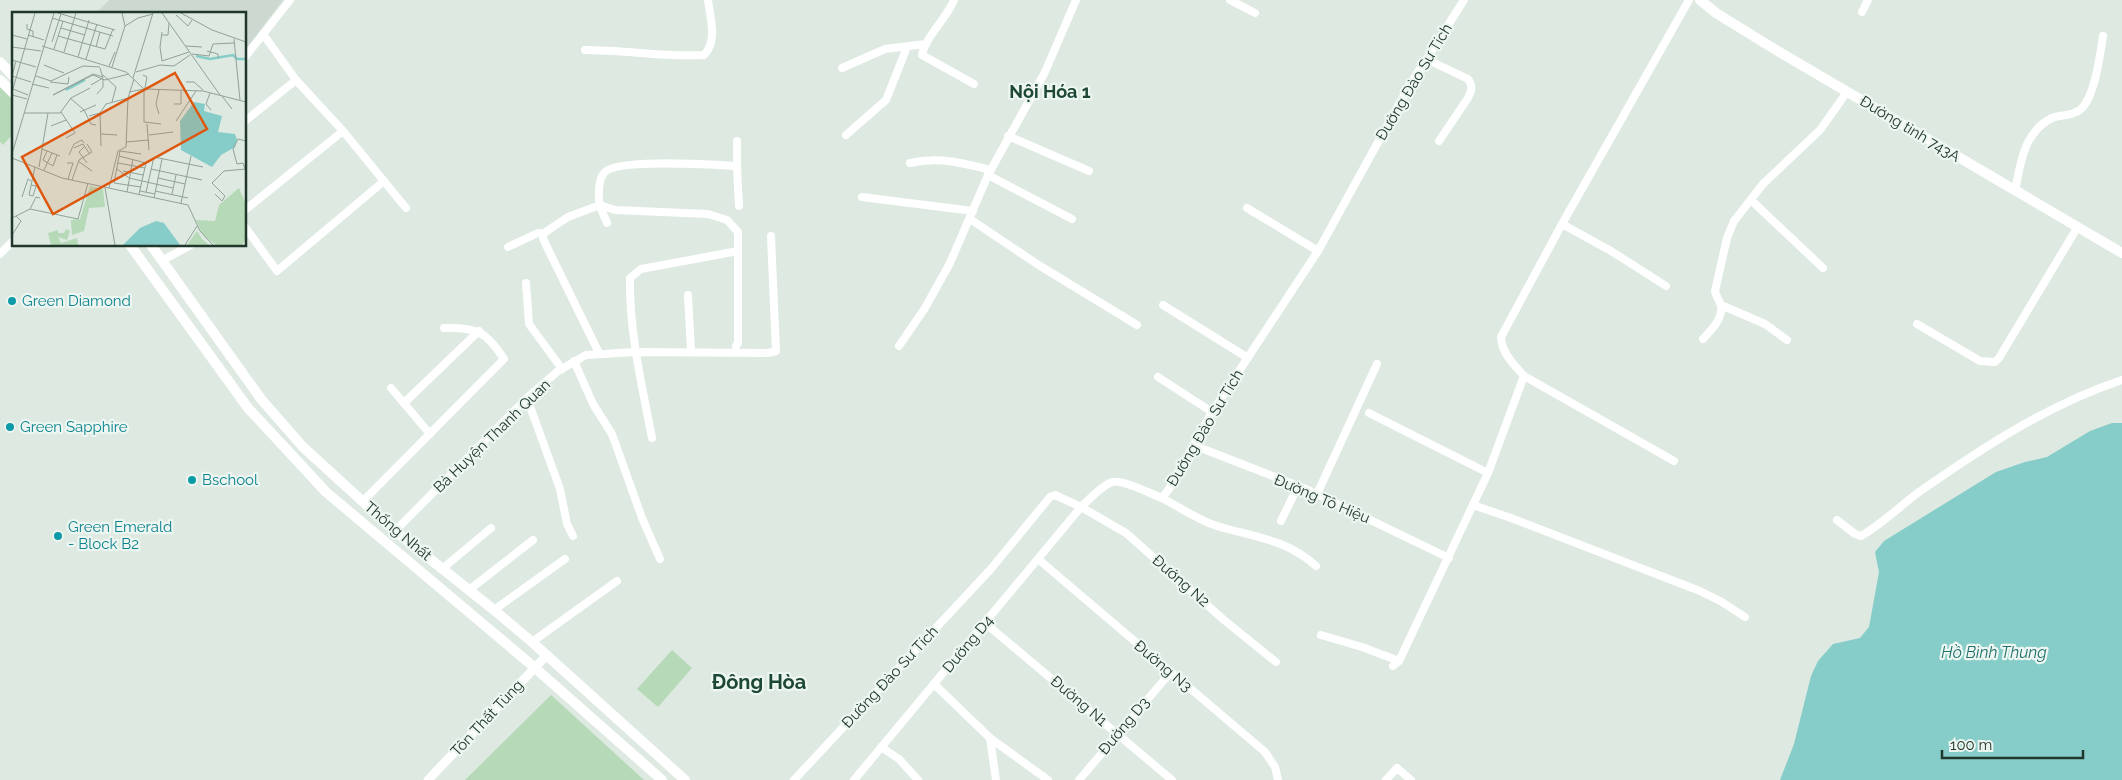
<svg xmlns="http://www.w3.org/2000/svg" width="2122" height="780" viewBox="0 0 2122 780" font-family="Raleway,sans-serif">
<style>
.built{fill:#ccd8d0}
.green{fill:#b6dab8}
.water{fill:#86cdc9}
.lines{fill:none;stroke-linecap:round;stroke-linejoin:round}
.minor{stroke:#fff;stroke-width:8}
.tertiary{stroke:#fff;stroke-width:9}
.secondary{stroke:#fff;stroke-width:10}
.culture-dot{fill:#0f9aa8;stroke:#edf6f0;stroke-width:2}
.labels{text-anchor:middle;stroke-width:4.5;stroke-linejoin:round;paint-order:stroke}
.street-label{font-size:15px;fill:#20372c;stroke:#edf6f0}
.culture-label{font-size:15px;fill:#0d838f;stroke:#edf6f0;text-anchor:start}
.water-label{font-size:16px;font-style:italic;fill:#1d706c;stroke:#edf6f0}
.quarter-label{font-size:18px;font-weight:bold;fill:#1d4834;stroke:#edf6f0}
.district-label{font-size:20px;font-weight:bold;fill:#1d4834;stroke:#edf6f0}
.inset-river{fill:none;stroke:#86cdc9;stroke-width:2.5}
.inset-road{fill:none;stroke:#91a299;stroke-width:1}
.view{fill:#de570e;fill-opacity:0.15;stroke:#de570e;stroke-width:2.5}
.inset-edge{fill:none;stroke:#20372c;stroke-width:2.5}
</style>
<rect width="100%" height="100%" fill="#dde9e1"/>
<polygon class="built" points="109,0 283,0 245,50 245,14 95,14"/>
<g class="green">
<polygon points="0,81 14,95 14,133 3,145 0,142"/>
<polygon points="672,650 692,668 658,707 637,689"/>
<polygon points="551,695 644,780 465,780"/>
</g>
<polygon class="water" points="2112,423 2122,423 2122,780 1780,780 1794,744 1811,676 1818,661 1833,644 1860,638 1869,627 1879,572 1875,552 1884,541 1996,472 2025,462 2047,457 2090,431"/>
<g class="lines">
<g class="minor">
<path d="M954,0C947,18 925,37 922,55L974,84"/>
<polyline points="1230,0 1255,13"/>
<polyline points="1862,12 1868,0"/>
<polyline points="263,34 296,80 343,131 406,208"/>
<path d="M585,50C625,50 664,57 704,55C718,41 710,17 708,0"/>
<polyline points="245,57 290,0"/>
<path d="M1426,59L1468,79C1473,86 1472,90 1468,98L1439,141"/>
<polyline points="842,68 885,49 926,44"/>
<polyline points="245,121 296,80"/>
<polyline points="846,135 886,100 907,47"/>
<polyline points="1008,136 1089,171"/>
<path d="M910,163C938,156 964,163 991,170"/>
<polyline points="737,166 737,141"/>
<polyline points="988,175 1072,219"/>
<path d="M2015,191C2020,165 2024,131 2052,118C2061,114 2072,117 2081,109C2095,96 2100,55 2103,36"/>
<polyline points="862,197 973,211"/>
<polyline points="1751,200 1823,268"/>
<polyline points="600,205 615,210 708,214 727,220 738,232 738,343 736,346"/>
<polyline points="1247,208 1318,251"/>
<polyline points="245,210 343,131"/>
<polyline points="970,219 1037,264 1137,325"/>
<path d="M607,223C605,217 601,211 600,205C598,197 598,178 605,172C619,158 714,165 737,166L739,206"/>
<polyline points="1562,224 1611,251 1666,286"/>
<polyline points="245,227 277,271 384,181"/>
<polyline points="544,233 543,238 546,245 599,353"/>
<polyline points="508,247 538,233 544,233 568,217 600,205"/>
<polyline points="0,254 14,240"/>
<polyline points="163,260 191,245"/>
<polyline points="526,283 529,324 562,369"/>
<polyline points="688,295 691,352"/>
<polyline points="1163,305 1248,358"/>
<polyline points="1721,305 1765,324 1787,340"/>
<polyline points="1917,324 1980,361 1995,362 1999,358 2077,228"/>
<path d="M1703,339C1711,330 1723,319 1721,306C1720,301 1716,297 1715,291L1727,238L1734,221L1763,184L1820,130L1847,92"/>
<polyline points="899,346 925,308 950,263 988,175 1045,72 1076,0"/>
<polyline points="574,361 593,404 612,434 642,518 660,559"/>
<polyline points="1158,377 1212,412"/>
<polyline points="391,388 430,434"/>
<polyline points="527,398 560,489 567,524 573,536"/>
<polyline points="404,403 479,331"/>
<polyline points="1369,413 1488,473"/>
<path d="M652,438C642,386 629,331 630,278L641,269L738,251"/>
<polyline points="1193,445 1306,489 1449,558"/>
<path d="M1674,461L1524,376C1513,363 1502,354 1501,337L1562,224L1689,0"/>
<polyline points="1317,494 1377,364"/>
<path d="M1162,498C1179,507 1198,520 1217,526C1254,537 1286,539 1316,566"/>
<path d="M362,502L504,359C486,331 476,327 444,328"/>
<polyline points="1473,505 1511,518 1700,591 1722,602 1745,617"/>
<path d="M1837,520L1855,534L1861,536C1882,524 1900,506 1919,492C1982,448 2049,404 2122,380"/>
<polyline points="1281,521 1298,486"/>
<polyline points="395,531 527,398 558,371 586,355 636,352 768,353 776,351 771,236"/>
<polyline points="1038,559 1265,752 1275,767 1278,780"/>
<polyline points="442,569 491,528"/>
<polyline points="469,590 533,540"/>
<polyline points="494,610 565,559"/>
<polyline points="985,623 1172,780"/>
<polyline points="1321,635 1362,647 1399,661"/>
<polyline points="532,642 617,581"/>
<polyline points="1393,666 1399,661 1488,473 1524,376"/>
<polyline points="934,684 990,738 996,780"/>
<polyline points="990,738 1048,780"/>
<polyline points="881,747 899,759 918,780"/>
<path d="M794,780L990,570L1050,497L1055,495L1081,507C1090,499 1101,486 1112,482C1122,479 1151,494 1162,498L1169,489L1212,412L1318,251L1409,86L1464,0"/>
<polyline points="854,780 1081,507 1126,533 1224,620 1276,662"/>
<polyline points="1079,780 1170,673"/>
<polyline points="1386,780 1397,768 1411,780"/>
</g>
<polyline class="tertiary" points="428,780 546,656"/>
<g class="secondary">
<polyline points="1700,0 1716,13 1776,50 2122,253"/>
<polyline points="0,62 14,77"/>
<polyline points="0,80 14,94"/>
<polyline points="130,245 248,408 326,492 534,667 662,780"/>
<polyline points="151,245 261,399 303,447 395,531 494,610 532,642 685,780"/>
</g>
</g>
<g class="culture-dot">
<circle cx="12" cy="301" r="5"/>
<circle cx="10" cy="427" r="5"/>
<circle cx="192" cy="480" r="5"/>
<circle cx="58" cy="536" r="5"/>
</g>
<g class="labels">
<g class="street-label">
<text transform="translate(1414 82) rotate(-59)" y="5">Đường Đào Sư Tích</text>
<text transform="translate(1910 129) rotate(31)" y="5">Đường tỉnh 743A</text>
<text transform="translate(1205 428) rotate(-59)" y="5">Đường Đào Sư Tích</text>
<text transform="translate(492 436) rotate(-44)" y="5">Bà Huyện Thanh Quan</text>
<text transform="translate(1322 499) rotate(23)" y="5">Đường Tô Hiệu</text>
<text transform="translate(398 531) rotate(40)" y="5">Thống Nhất</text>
<text transform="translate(1181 581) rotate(41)" y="5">Đướng N2</text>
<text transform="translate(968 644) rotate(-50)" y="5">Dường D4</text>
<text transform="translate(1163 666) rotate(40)" y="5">Đường N3</text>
<text transform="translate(890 677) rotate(-47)" y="5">Đường Đào Sư Tích</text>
<text transform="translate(1079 701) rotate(40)" y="5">Đường N1</text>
<text transform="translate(487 718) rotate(-47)" y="5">Tôn Thất Tùng</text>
<text transform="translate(1124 726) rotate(-50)" y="5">Đường D3</text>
</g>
<g class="culture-label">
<text x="22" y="306">Green Diamond</text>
<text x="20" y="432">Green Sapphire</text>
<text x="202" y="485">Bschool</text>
<text x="68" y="532">Green Emerald<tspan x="68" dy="17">- Block B2</tspan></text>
</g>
<g class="water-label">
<text x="1994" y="658">Hồ Bình Thung</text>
</g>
<g class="quarter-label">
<text x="1050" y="98">Nội Hóa 1</text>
</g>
<g class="district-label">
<text x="759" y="689">Đông Hòa</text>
</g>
</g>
<g transform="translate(12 12)">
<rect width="234" height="234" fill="#dde9e1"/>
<path d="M78,174L91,177L93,195L77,196L72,219L60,223L59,208L68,207ZM227,176L234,192V227L230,233H204L191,223L184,208L203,209L207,193ZM46,218V221H52L54,217L58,219L55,228L46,225L49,231L65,226L66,233H39L36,221ZM185,219L190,227L197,233H175Z" fill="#b6dab8"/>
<path d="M182,90L193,92L192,99L210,104L206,120L223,122L225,128L223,135L209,143L200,155L169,138L168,109ZM144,209L152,211L168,233H111L128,216Z" fill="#86cdc9"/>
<path class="inset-river" d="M184,44L198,47L221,43L225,47H234M54,78L73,68"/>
<path class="inset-road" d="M46,1L103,18M150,1L208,83M169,1L200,18L234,30M164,3L176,14L180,8M40,6L101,24M15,12V17L21,19V25M113,14L126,6L141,2M49,16L73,23M150,20L148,35L150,49L177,40M0,23L15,27M16,23L32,28M150,23H156L157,11M46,24L93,37L101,17M222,27L228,88M40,30L49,2M30,34L114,60L132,77L191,79L234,90M174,34L190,35M0,35L29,39M84,35L88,20M42,37L51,9M195,39L206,42V46M52,40L64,1M180,42L197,44L201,32L222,31M66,45L77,8M74,47L85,12M0,48L24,55M32,53L52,61M97,54L103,40M100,55L113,14L110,1M124,60L148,53L162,54L178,43M91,63L104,75L100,90M131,63L135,65L133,76M0,64L19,70M0,64L4,49M24,64L39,69M91,65L81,62L41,83L81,63L93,68L117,62M121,66L141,1M39,69L71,54L88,55M38,70L56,72L57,65M174,70H182L191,78M20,72L37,76M79,73L91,66L88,56M1,77L16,83M132,77V110L149,112M0,80L23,1M117,80L132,77M198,81L194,92L199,98M85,82L91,75V67M0,83L15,87M210,84L220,97M58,86L72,98L79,112L84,113M162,92H169V79M49,100L63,121L54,126M68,100L84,93M12,101H48L59,86L78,76M88,101L94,92L116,86M147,102L144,92L147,78M77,104L88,101L89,134M164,109L184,79M135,112L137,138M39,114L54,108M89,122L105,123M137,123L161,120M114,130L137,128M73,134L67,140L75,151M62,136L71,132L77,141M30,137L48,144M35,139L31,148L41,154L45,143M0,142L42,1M57,143L62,132L70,128L72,131M107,144L134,151L127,182M0,146L50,166L176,193L188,219L201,233M66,149L80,159M55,151H61L56,167M106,151L133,156M27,155L36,101M105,157L117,166L161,176M139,157L190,168M233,157L231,151L225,152L221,137L226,127L234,129M32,158L40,141M111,159L131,163M146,166L173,172M60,168L67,148L80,140L75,132M19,173L24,174L21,184L17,183L23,155M129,175L102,171L108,139L129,142M93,176L103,233M97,176L106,139L114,135L116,86L122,67M128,179L143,182M143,179L176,186M115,180L121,147M134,180L142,145L191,155M160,182L164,163M203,182L210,189L213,184L200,171L212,159L234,157M10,185L16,167L19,169M142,186L150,147M169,191L179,144M18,197L24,185L28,186M0,206L18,197L66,207L76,171M0,223L9,209L4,204M173,233L185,214"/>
<path class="view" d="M163,61L195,117L41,202L10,145Z"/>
<rect width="234" height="234" class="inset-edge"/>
</g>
<path d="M1942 750v8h141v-8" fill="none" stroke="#20372c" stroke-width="2.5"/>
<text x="1950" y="750" font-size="15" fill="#20372c" stroke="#edf6f0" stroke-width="4" paint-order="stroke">100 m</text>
</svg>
